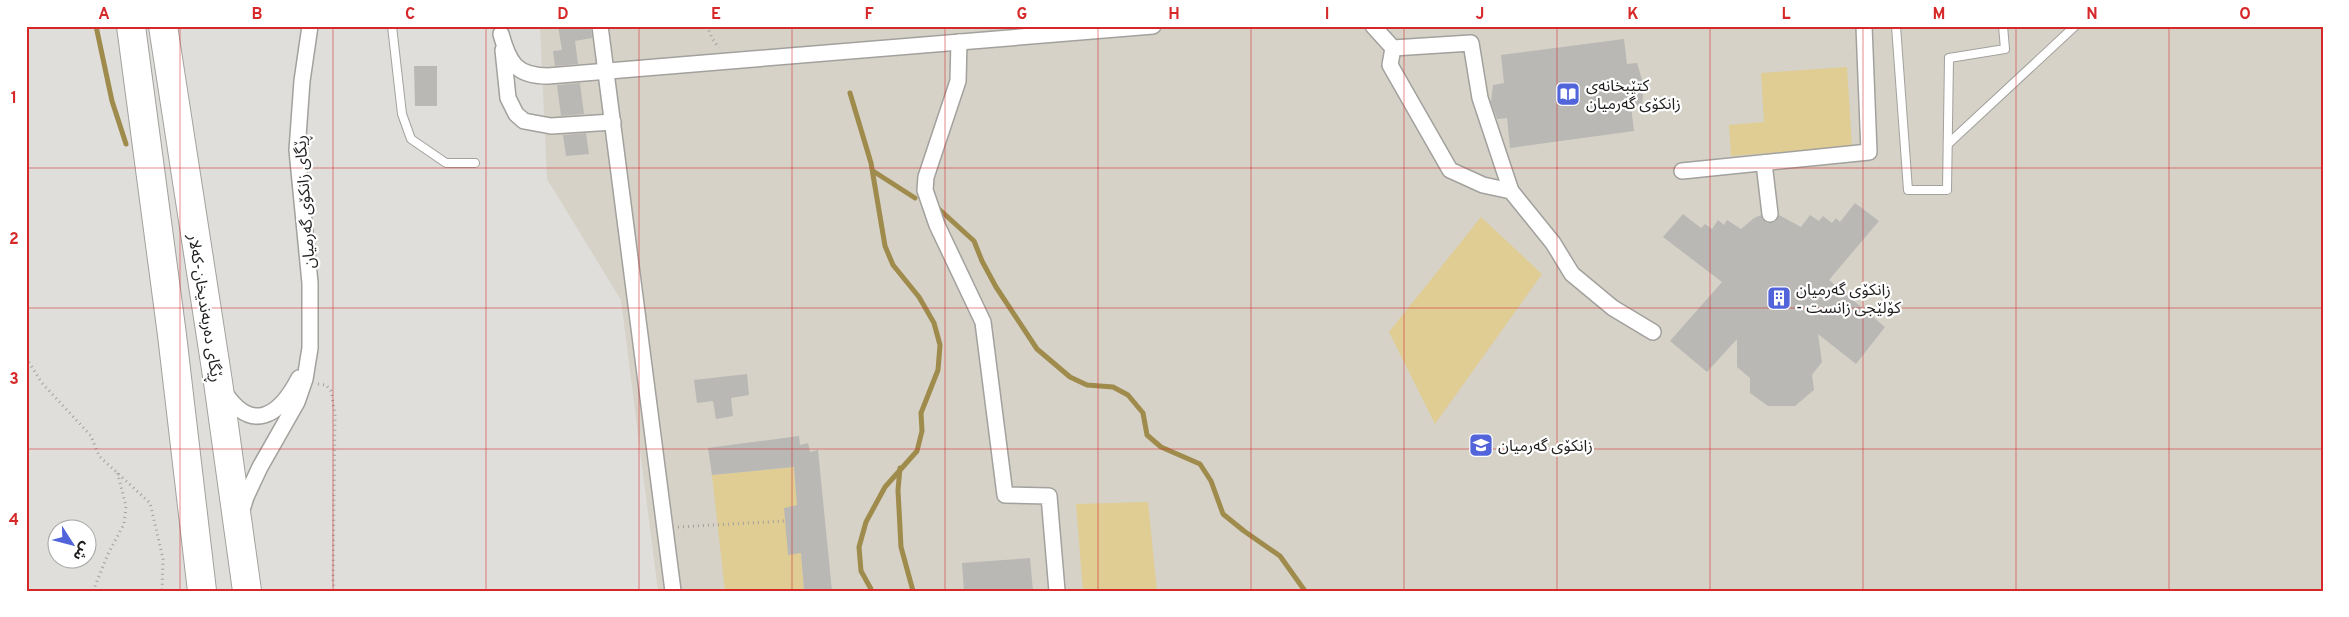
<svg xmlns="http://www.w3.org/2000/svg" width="2349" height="617" viewBox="0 0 2349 617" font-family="Overpass,'Noto Sans Arabic',sans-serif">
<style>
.built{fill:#d6d2c7}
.green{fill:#e0cd93}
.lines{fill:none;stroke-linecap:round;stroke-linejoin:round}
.stream{stroke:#9f8b4c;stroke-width:5}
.building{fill:#b9b8b5}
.lane-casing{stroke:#a2a19d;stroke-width:10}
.street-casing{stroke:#a2a19d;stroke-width:18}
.highway-casing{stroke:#a2a19d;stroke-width:30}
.path{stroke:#a2a19f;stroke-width:3;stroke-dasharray:1 4;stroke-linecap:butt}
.lane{stroke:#fff;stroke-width:8}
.street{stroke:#fff;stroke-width:15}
.highway{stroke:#fff;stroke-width:28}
.grid{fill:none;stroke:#d62828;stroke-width:1;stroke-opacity:0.55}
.labels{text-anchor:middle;stroke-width:4.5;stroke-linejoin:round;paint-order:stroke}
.poi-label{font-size:16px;fill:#201f1e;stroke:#fff;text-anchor:start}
.street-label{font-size:16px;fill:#201f1e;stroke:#fff}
.neatline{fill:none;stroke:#d62828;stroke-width:2}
.grid-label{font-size:16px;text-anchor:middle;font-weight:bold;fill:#d62828}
</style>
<rect width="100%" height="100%" fill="#dfdedb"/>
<polygon class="built" points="540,26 2323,26 2323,591 658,591 621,300 547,179"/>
<g class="green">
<polygon points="1847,67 1852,147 1731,156 1729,125 1764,122 1761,73"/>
<polygon points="1481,217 1542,274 1435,424 1389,332"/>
<polygon points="794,467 804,591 725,591 712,475"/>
<polygon points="1148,502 1157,591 1083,591 1076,504"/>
</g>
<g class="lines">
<g class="stream">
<polyline points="96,26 112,101 126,144"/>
<polyline points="850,93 871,163 885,246 893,265 919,297 934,323 940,345 938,370 921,413 922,431 917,451 885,487 866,522 859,547 861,571 871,589"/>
<polyline points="873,171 915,198"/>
<polyline points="940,210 974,241 982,261 996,287 1037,349 1070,377 1087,385 1113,387 1128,395 1143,413 1147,435 1161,447 1200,464 1211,481 1223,514 1244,531 1280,556 1305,591"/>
<polyline points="900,468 898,490 901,547 913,591"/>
</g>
</g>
<g class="building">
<polygon points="558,26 591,26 592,38 575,41 578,64 555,66 553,51 562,50"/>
<polygon points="1624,39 1627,64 1637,63 1644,86 1642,105 1631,106 1634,131 1510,148 1507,118 1497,119 1491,102 1493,85 1504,83 1501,55"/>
<polygon points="414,66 437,66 437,106 415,106"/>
<polygon points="580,83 584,114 561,116 557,85"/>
<polygon points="586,133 589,154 566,156 563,135"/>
<polygon points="1855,203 1879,221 1829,280 1885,327 1856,364 1818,334 1822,362 1812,375 1814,390 1795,406 1768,406 1750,393 1750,378 1737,367 1737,339 1707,372 1670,341 1722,282 1663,237 1683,214 1701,228 1705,224 1712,229 1718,220 1724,225 1727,220 1741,229 1754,218 1761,215 1767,223 1775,222 1779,215 1801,227 1810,215 1819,221 1823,216 1832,223 1836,218 1840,222"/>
<polygon points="747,374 749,395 731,398 733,416 716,419 713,401 697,403 694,380"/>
<polygon points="799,436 800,445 808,443 810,452 818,450 832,591 804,591 801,553 788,555 784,508 797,505 794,467 712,475 708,448"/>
<polygon points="1030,558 1033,591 964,591 962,563"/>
</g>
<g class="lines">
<g class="lane-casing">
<g id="lane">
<polyline points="392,26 402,114 411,139 446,163 475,163"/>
<polyline points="1896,26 1908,190 1947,190 1949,58 2005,49 2003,26"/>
<polyline points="1948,144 2075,26"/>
</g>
</g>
<g class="street-casing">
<g id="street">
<polyline points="600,26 673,591"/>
<polyline points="1373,26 1393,48 1471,43 1480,98 1511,191 1553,243 1572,274 1613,308 1653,332"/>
<path d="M501,34C509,63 516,76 548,76L1153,26"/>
<polyline points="959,42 958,81 926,177 925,190 937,225 983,322 1005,495 1049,496 1057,591"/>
<polyline points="1393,48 1390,65 1450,170 1483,185 1511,191"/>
<polyline points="503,50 508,98 516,114 524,121 551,126 613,122"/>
<polyline points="1764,163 1770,214"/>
<polyline points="1682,171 1869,152 1864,26"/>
<path d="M223,390C251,434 279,417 299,378"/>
<polyline points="241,513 246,497 260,467 297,402 305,379 310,348 310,283 297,150 302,81 310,26"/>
</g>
</g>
<g class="highway-casing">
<g id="highway">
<polyline points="131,26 172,335 202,591"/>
<polyline points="163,26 218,382 247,591"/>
</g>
</g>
<g class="path">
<polyline points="707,26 712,38 719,48"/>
<polyline points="26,358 42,383 91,436 99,456 150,503 163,559 162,591"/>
<polyline points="318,384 326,385 331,391 335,414 333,582 335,591"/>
<polyline points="678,527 785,521"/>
<polyline points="93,591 108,554 124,524 126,506 117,471"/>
</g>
<use href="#lane" class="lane"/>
<use href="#street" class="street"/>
<use href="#highway" class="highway"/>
</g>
<path class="grid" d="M180,26V591M333,26V591M486,26V591M639,26V591M792,26V591M945,26V591M1098,26V591M1251,26V591M1404,26V591M1557,26V591M1710,26V591M1863,26V591M2016,26V591M2169,26V591M26,168H2323M26,308H2323M26,449H2323"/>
<defs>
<g id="library-square" transform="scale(1.25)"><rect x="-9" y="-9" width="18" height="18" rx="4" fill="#5264da" stroke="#fff"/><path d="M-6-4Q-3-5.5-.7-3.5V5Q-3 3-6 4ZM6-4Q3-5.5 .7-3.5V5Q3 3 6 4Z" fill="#fff"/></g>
<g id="building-square" transform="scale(1.25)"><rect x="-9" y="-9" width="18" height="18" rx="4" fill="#5264da" stroke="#fff"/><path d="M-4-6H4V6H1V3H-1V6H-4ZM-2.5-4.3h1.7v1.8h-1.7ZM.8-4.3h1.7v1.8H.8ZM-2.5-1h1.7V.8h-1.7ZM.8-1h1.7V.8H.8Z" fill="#fff"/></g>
<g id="university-square" transform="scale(1.25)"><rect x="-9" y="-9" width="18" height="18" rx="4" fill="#5264da" stroke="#fff"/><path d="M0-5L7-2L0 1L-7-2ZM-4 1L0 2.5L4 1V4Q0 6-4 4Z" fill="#fff"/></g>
</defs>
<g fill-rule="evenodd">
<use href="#library-square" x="1568" y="94"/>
<use href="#building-square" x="1779" y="298"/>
<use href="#university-square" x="1481" y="445"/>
</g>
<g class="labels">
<g class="poi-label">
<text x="1586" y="91">کتێبخانەی<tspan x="1586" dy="18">زانکۆی گەرمیان</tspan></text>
<text x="1796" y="295">زانکۆی گەرمیان<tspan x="1796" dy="18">- کۆلێجی زانست</tspan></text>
<text x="1498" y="451">زانکۆی گەرمیان</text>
</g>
<g class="street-label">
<text transform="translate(304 202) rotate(-94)" y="6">ڕێگای زانکۆی گەرمیان</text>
<text transform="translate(206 308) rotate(81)" y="6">ڕێگای دەربەندیخان-کەلار</text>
</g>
</g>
<rect width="2349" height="617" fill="none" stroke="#ffffff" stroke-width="55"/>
<g transform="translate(72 544) rotate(126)"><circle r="24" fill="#ffffff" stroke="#a6a5a5"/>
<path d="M0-4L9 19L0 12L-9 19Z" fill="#5264da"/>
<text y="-8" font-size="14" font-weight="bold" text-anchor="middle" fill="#201f1e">ش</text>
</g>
<rect x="28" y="28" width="2294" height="562" class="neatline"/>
<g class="grid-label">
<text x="104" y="19">A</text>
<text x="257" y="19">B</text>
<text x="410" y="19">C</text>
<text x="563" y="19">D</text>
<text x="716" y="19">E</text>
<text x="869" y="19">F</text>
<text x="1022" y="19">G</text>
<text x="1174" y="19">H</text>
<text x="1327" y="19">I</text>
<text x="1480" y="19">J</text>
<text x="1633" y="19">K</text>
<text x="1786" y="19">L</text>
<text x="1939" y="19">M</text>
<text x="2092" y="19">N</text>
<text x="2245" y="19">O</text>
<text x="14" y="103">1</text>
<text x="14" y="244">2</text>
<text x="14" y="384">3</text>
<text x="14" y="525">4</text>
</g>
</svg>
